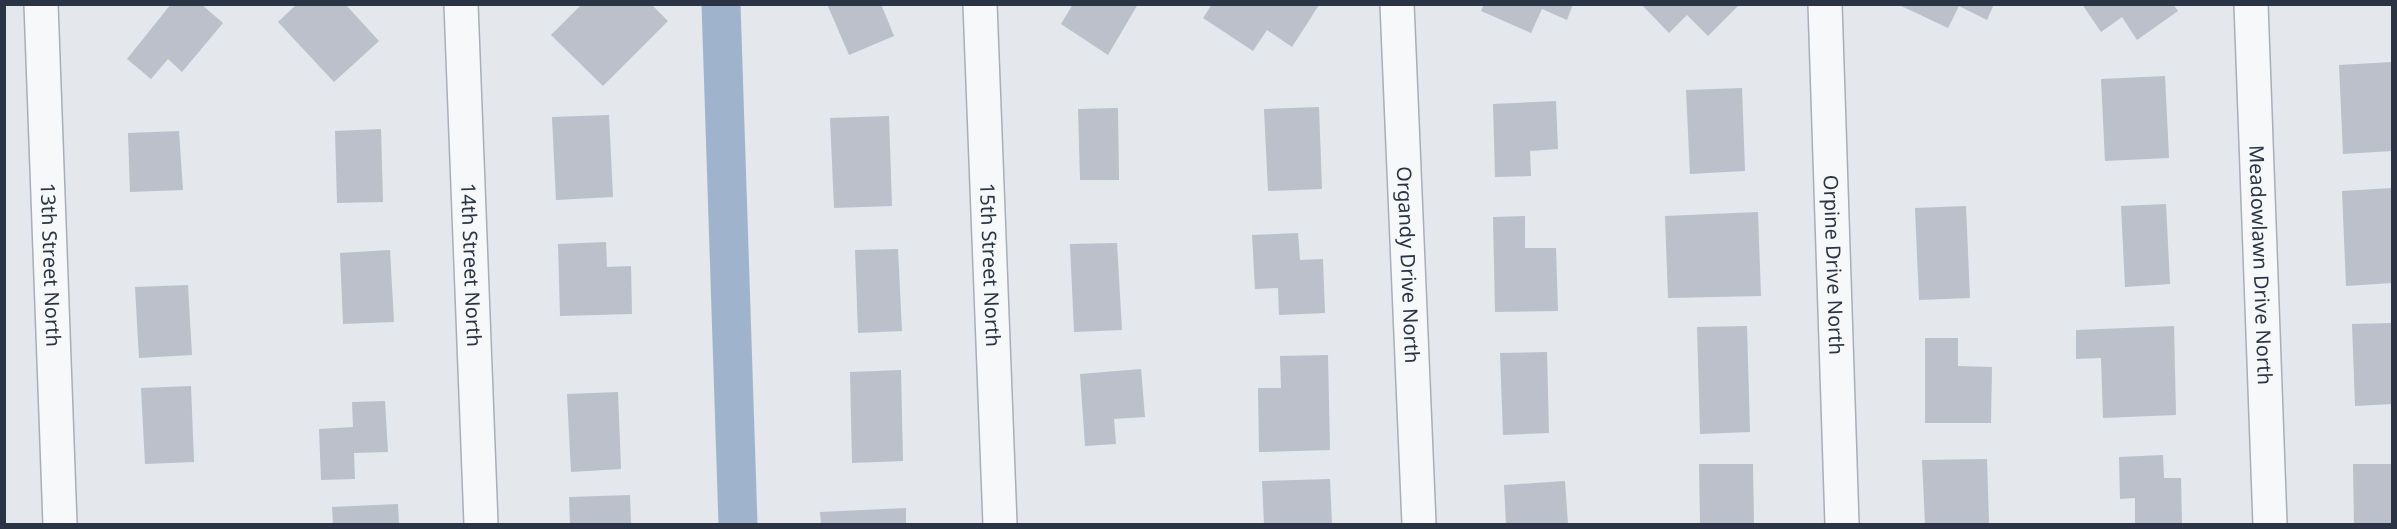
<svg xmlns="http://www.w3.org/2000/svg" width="2397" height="529" viewBox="0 0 2397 529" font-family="'Noto Sans',sans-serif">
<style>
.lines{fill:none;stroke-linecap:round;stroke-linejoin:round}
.canal{stroke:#9fb4cc;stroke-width:39}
.building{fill:#bbc0ca}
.minor-casing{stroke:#a9aeb7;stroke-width:36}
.minor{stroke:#f7f8fa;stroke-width:33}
.labels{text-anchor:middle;stroke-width:6;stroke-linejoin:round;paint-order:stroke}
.street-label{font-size:20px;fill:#2b3445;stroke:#f4f6f9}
</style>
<rect width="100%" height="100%" fill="#e4e7ec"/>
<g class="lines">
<polyline class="canal" points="721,4 738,524"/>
</g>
<g class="building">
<polygon points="171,4 201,4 223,23 182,72 168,59 151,79 127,59"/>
<polygon points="297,4 345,4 379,41 334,82 278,22"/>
<polygon points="582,4 651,4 668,21 603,86 551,35"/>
<polygon points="827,4 881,4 894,36 849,55"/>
<polygon points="1073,4 1138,4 1108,55 1061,24"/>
<polygon points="1212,4 1318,4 1319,5 1292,47 1267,30 1253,51 1203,18"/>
<polygon points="1484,4 1573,4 1567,20 1542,9 1531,33 1481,11"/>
<polygon points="1641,4 1740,4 1708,36 1687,15 1669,33"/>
<polygon points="1897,4 1994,4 1987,20 1959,6 1948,28"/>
<polygon points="2082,4 2173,4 2178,11 2137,40 2122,17 2101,32"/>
<polygon points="2392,62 2392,151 2343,154 2339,65"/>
<polygon points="2165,76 2169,158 2105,161 2101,79"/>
<polygon points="1742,88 1745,171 1690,174 1686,90"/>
<polygon points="1556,101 1558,149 1530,151 1531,176 1495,177 1493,104"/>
<polygon points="1319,107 1322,189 1268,191 1264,109"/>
<polygon points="1118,108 1119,180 1080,180 1078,109"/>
<polygon points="609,115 613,197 556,200 552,117"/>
<polygon points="889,116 892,206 834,208 830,118"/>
<polygon points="381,129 383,202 337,203 335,131"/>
<polygon points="179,131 183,190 130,192 128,133"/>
<polygon points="2392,188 2392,283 2346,286 2342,191"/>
<polygon points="2166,204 2170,284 2125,287 2121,206"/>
<polygon points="1966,206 1970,298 1919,300 1915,208"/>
<polygon points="1758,212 1761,296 1668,298 1665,216"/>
<polygon points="1525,216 1525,248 1556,248 1558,311 1495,312 1493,217"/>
<polygon points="1298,233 1300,260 1323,259 1325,313 1279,315 1278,288 1255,289 1252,235"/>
<polygon points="606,242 607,267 631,266 632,314 560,316 558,244"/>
<polygon points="1117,243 1122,330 1074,332 1070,244"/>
<polygon points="898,249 902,331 858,333 855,250"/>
<polygon points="390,250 394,322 343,324 340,253"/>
<polygon points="188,285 192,355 139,358 135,287"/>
<polygon points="2392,323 2392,404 2355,406 2352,324"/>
<polygon points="1747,326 1750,432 1700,434 1697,327"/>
<polygon points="2174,326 2176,415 2103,418 2101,358 2076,359 2076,330"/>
<polygon points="1925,338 1958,338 1958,366 1992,367 1991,423 1925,423"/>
<polygon points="1547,352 1549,433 1503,435 1500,353"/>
<polygon points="1328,355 1330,450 1259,452 1258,388 1281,388 1280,356"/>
<polygon points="1141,369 1145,417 1114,419 1116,444 1085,446 1080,374"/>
<polygon points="901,370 903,461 852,463 850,372"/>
<polygon points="191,386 194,462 145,464 141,388"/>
<polygon points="618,392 621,469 571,472 567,394"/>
<polygon points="385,401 388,452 354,453 355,479 321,480 319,429 353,427 352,402"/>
<polygon points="2163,455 2164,478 2181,478 2182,524 2135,524 2135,498 2120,499 2119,457"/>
<polygon points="1987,459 1989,524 1925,524 1922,460"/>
<polygon points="1699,464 1753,464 1754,524 1700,524"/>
<polygon points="2353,464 2392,464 2392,524 2354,524"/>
<polygon points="1330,479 1332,524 1264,524 1262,481"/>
<polygon points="1565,481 1568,524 1506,524 1504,485"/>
<polygon points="630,495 631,524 570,524 569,497"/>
<polygon points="398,504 399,524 333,524 332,507"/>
<polygon points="906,508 906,524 821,524 820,512"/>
</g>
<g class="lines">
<g class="minor-casing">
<g id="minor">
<path id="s1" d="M41,4L60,524"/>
<path id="s2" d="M461,4L481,524"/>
<path id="s3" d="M980,4L1000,524"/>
<path id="s4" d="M1397,4L1419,524"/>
<path id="s5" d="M1825,4L1842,524"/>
<path id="s6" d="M2251,4L2270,524"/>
</g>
</g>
<use href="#minor" class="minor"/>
</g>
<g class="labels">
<g class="street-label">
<text dy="7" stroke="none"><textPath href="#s1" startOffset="261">13th Street North</textPath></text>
<text dy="7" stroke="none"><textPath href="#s3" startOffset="261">15th Street North</textPath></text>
<text dy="7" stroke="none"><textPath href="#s4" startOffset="261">Organdy Drive North</textPath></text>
<text dy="7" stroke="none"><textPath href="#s5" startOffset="261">Orpine Drive North</textPath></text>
<text dy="7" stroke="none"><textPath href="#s6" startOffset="261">Meadowlawn Drive North</textPath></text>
<text dy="7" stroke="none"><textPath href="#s2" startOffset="261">14th Street North</textPath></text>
</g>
</g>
<rect width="2397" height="529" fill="none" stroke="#2b3445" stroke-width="12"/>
</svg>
